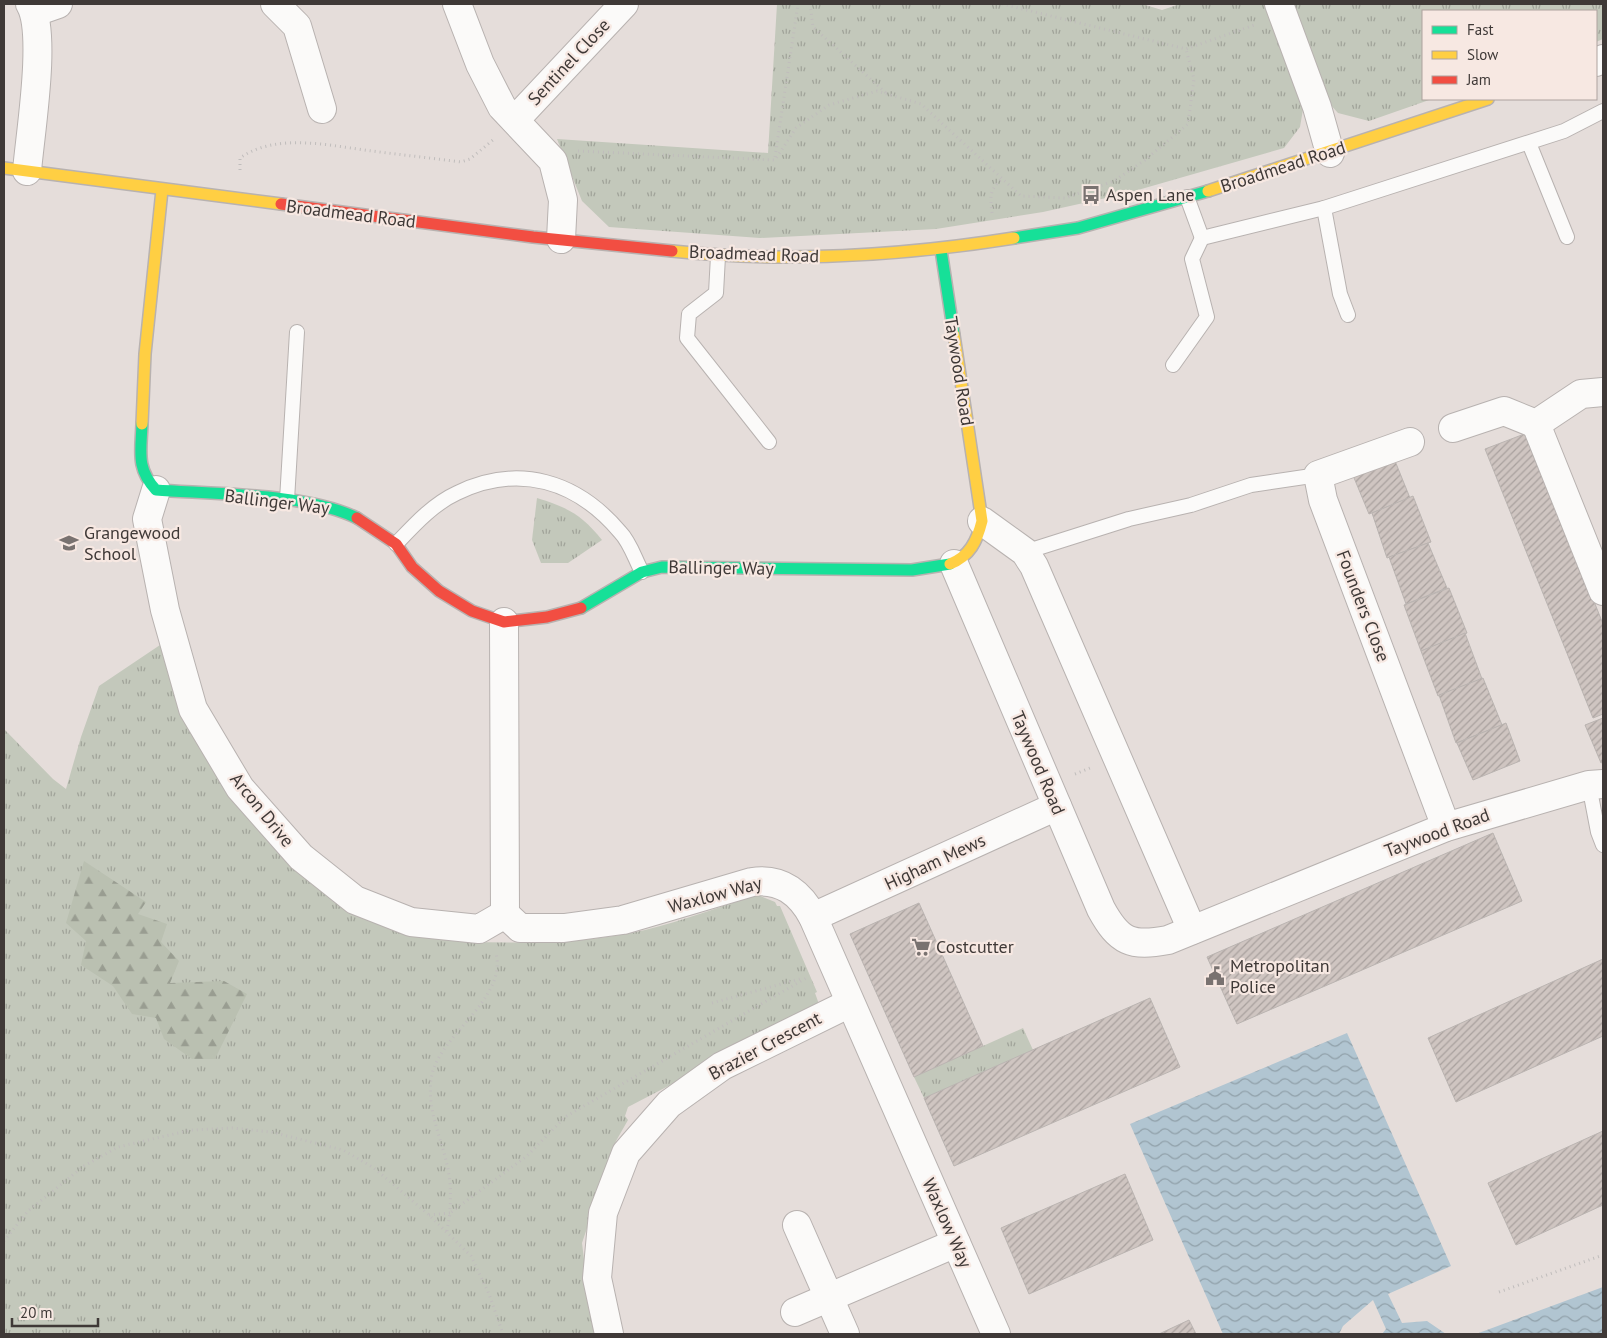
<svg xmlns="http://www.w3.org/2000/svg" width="1607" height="1338" viewBox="0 0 1607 1338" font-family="'PT Sans',sans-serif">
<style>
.grass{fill:url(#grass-tufts)}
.forest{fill:url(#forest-firs)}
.water{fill:url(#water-waves)}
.building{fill:url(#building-hatch);stroke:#bab4b1}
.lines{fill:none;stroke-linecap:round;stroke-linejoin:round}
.lane-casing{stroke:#b8b2b0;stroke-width:16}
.street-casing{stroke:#b8b2b0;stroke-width:30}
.fast-casing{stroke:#b8b2b0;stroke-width:14}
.slow-casing{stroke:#b8b2b0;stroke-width:14}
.jam-casing{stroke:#b8b2b0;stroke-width:14}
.path{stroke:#c0bdbc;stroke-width:3;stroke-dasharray:1 4;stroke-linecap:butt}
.lane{stroke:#fbfaf9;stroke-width:14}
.street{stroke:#fbfaf9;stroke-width:28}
.fast{stroke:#16e098;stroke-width:11}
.slow{stroke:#ffcf43;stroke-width:11}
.jam{stroke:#f24e42;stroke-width:11}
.labels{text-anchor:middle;stroke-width:4.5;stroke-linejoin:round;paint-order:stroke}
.street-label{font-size:18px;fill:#3f3937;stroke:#f7e8e2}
.poi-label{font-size:18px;fill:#3f3937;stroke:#f7e8e2;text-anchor:start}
</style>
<defs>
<pattern id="grass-tufts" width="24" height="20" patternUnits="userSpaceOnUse" patternTransform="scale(1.25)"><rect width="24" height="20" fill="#c3c8bb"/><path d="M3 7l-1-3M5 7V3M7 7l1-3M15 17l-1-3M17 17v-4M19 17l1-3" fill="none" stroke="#a0a399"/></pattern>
<pattern id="forest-firs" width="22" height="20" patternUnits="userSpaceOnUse" patternTransform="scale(1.25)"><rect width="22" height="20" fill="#bac0b1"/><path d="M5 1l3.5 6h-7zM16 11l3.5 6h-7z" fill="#999d91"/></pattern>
<pattern id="water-waves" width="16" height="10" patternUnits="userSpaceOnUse" patternTransform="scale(1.25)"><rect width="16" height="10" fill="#b1c5d1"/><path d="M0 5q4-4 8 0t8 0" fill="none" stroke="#91a1aa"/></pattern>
<pattern id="building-hatch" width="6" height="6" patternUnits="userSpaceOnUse" patternTransform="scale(1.25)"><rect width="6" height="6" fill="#cfc5c1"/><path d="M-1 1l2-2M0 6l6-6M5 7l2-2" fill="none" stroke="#a9a19e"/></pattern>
</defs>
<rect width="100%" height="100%" fill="#e5ddda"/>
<g class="grass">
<polygon points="777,4 1142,4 1162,10 1180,4 1603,4 1603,39 1596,42 1596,11 1423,11 1423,99 1432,99 1369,121 1338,113 1308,80 1300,127 1284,148 1124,194 1043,212 936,229 760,238 609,227 582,201 557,139 768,153"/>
<path d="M537,498C567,507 582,515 602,540L568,563H541L532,540Z"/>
<path d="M163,643L183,692L320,877L447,923L463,942C523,943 586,944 645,930C683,921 721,906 758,895L775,902L777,906H780L817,992L815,993L820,1007L628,1107L625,1116L628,1120L616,1141L582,1243L589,1299L600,1334H4V729L53,779L66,789L81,737L99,686Z"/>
<polygon points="1023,1028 1033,1050 924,1098 914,1077"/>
</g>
<polygon class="forest" points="84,861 146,902 138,914 167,924 161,942 179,961 170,983 224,981 247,994 215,1059 192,1059 164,1039 156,1018 132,1014 113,986 81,965 86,941 66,923"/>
<g class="water">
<polygon points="1347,1033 1451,1266 1388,1294 1402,1323 1427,1321 1446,1334 1382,1334 1386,1329 1373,1300 1343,1326 1339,1334 1223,1334 1130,1124"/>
<polygon points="1603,1287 1603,1334 1476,1334"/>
</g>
<g class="building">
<polygon points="1527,433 1603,624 1603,714 1593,718 1485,449"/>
<polygon points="1393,456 1410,498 1369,514 1352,473"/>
<polygon points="1413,496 1431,542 1387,558 1372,513"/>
<polygon points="1428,543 1447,588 1406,604 1389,557"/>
<polygon points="1449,588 1467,633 1421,651 1404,605"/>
<polygon points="1465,633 1482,679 1438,696 1421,651"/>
<polygon points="1483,678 1502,725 1456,743 1439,695"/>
<polygon points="1603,718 1603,762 1601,763 1585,725"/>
<polygon points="1506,723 1520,761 1473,780 1457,743"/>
<polygon points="1493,833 1522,901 1237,1024 1207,957"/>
<polygon points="919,903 983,1046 914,1077 850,934"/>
<polygon points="1603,959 1603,1036 1456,1102 1428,1038"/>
<polygon points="1150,998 1180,1067 954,1166 924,1098"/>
<polygon points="1603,1131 1603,1205 1516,1245 1488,1183"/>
<polygon points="1125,1174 1153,1240 1029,1294 1001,1228"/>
<polygon points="1189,1320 1196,1334 1159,1334"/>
</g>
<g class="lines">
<g class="lane-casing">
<g id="lane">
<polyline points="1529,143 1567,237"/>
<polyline points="1187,197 1202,238 1324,208 1564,131 1603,111"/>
<polyline points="1324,208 1340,294 1348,315"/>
<polyline points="718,256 716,293 689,314 687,338 769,442"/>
<polyline points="1173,365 1207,317 1192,259 1202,238"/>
<polyline points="287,500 297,332"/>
<path d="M396,544C414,525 433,504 457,493C519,463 577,481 620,532C630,542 635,559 642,572"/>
<polyline points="1025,552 1129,519 1191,505 1251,485 1318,475"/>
<polyline points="1589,785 1598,832 1603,845"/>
</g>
</g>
<g class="street-casing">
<g id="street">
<polyline points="275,4 297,26 322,109"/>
<polyline points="457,4 480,64 502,107 553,161 563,200 561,239"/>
<polyline points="1279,4 1317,107 1330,153"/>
<polyline points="35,12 58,4"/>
<polyline points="1596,62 1603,59"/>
<polyline points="515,120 624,4"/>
<path d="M27,171C30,134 47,33 30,4"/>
<polyline points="1536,424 1603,591"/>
<polyline points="1453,428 1504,411 1536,424 1581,394 1603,392"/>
<polyline points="1410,442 1318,475 1323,500 1446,827"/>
<polyline points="156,490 147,519 165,610 193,709 240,788 301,857 355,900 411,922 479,929 505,914"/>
<polyline points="982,521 1025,552 1034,566 1192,930"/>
<path d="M954,564L1101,909C1119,942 1131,947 1168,940L1446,827L1589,785L1603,784"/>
<path d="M504,622L505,914L520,928H564L623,920L752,882C781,878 800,893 813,917L996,1334"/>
<polyline points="813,917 1057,806"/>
<polyline points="797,1225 845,1334"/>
<polyline points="795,1312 956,1243"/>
<polyline points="609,1334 597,1278 603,1213 626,1153 669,1104 722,1066 850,1003"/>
</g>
</g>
<g class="fast-casing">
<g id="fast">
<polyline points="1014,238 1078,228 1208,191"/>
<polyline points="941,250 954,335"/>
<path d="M142,424C141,452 136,468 156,490C214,494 306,493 357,518"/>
<polyline points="581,608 642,572 662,567 912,570 950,564"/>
</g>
</g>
<g class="slow-casing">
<g id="slow">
<polyline points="4,168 281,204"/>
<polyline points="1208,191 1488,99"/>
<path d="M672,251C786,263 901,256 1014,238"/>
<polyline points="142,424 145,354 162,190"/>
<path d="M950,564C970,556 977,541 982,521L954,335"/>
</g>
</g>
<g class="jam-casing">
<g id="jam">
<polyline points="281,204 533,237 672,251"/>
<polyline points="357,518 396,544 412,567 439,591 472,611 504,622 547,617 581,608"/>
</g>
</g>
<g class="path">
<polyline points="810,4 813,27 886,93"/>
<polyline points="1002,4 1186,49 1257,24"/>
<polyline points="578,151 775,160 796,128 829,105 877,91 921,104 1021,196 1065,198 1114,181 1145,160 1188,124 1194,79 1186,49"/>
<polyline points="775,157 798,4"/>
<path d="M240,170V158C277,132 331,146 372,151C402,155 431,158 461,162L470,159L493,140"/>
<path d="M992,213C990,196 989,190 1003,178"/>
<polyline points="1075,774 1090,768"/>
<polyline points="712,1003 803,978"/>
<path d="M429,1215L450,1213C450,1203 451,1193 450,1183C447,1146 424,1112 432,1074C442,1033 507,999 496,953"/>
<polyline points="447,1231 450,1213 527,1156 565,1117 808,977"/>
<polyline points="4,1241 28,1211 84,1166 118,1147 191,1130 232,1128 271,1132 343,1150 374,1168 429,1215 471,1256 489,1294 503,1334"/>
<polyline points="1499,1292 1603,1255"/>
</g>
<use href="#lane" class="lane"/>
<use href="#street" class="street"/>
<use href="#fast" class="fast"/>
<use href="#slow" class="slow"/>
<use href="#jam" class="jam"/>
</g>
<defs>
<g id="bus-bare" transform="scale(1.5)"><path d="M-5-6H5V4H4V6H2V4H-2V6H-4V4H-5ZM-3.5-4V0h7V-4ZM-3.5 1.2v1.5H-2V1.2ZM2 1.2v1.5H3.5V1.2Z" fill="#797270" stroke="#f7e8e2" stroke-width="2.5" paint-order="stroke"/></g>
<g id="school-bare" transform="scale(1.5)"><path d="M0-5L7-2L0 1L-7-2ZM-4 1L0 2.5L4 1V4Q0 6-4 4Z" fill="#797270" stroke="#f7e8e2" stroke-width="2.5" paint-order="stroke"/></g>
<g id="supermarket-bare" transform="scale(1.5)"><path d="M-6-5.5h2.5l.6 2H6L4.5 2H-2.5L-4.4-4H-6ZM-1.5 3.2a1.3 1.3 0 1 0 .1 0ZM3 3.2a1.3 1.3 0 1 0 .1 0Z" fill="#797270" stroke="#f7e8e2" stroke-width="2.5" paint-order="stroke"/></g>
<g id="civic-bare" transform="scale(1.5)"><path d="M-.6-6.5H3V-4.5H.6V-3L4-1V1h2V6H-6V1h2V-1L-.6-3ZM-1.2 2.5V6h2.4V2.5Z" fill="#797270" stroke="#f7e8e2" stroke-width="2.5" paint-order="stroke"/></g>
</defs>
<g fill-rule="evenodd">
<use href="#bus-bare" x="1091" y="195"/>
<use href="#school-bare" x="69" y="543"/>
<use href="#supermarket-bare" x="921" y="947"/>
<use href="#civic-bare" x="1215" y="976"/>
</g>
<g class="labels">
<g class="street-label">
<text transform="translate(569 62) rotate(-47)" y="6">Sentinel Close</text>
<text transform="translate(1283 167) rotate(-18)" y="6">Broadmead Road</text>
<text transform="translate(351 214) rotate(7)" y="6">Broadmead Road</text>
<text transform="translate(754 254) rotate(2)" y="6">Broadmead Road</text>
<text transform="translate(959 371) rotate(81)" y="6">Taywood Road</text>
<text transform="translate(277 502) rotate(7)" y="6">Ballinger Way</text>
<text transform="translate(721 568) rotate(1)" y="6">Ballinger Way</text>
<text transform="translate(1363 606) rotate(69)" y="6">Founders Close</text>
<text transform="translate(1038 763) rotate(67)" y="6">Taywood Road</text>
<text transform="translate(262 810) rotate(51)" y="6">Arcon Drive</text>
<text transform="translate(1437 833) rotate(-20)" y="6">Taywood Road</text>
<text transform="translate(935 862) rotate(-25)" y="6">Higham Mews</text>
<text transform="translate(715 895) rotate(-15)" y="6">Waxlow Way</text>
<text transform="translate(765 1046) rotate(-28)" y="6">Brazier Crescent</text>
<text transform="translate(947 1223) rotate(66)" y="6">Waxlow Way</text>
</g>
<g class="poi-label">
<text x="1106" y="201">Aspen Lane</text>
<text x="84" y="539">Grangewood<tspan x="84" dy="21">School</tspan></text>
<text x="936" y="953">Costcutter</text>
<text x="1230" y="972">Metropolitan<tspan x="1230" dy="21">Police</tspan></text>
</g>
</g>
<rect width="1607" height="1338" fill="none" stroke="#3f3937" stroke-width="10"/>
<rect x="1422" y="10" width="175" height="90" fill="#f7e8e2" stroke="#ada29e"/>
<rect x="1432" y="26" width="25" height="8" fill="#16e098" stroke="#ada29e"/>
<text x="1467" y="35" font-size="15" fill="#3f3937">Fast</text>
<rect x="1432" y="51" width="25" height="8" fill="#ffcf43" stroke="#ada29e"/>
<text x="1467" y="60" font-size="15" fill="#3f3937">Slow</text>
<rect x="1432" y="76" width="25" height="8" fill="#f24e42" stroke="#ada29e"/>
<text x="1467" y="85" font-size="15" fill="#3f3937">Jam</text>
<path d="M12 1318v8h86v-8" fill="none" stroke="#3f3937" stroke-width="2.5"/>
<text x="20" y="1318" font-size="15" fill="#3f3937" stroke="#f7e8e2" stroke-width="4" paint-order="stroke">20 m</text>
</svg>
